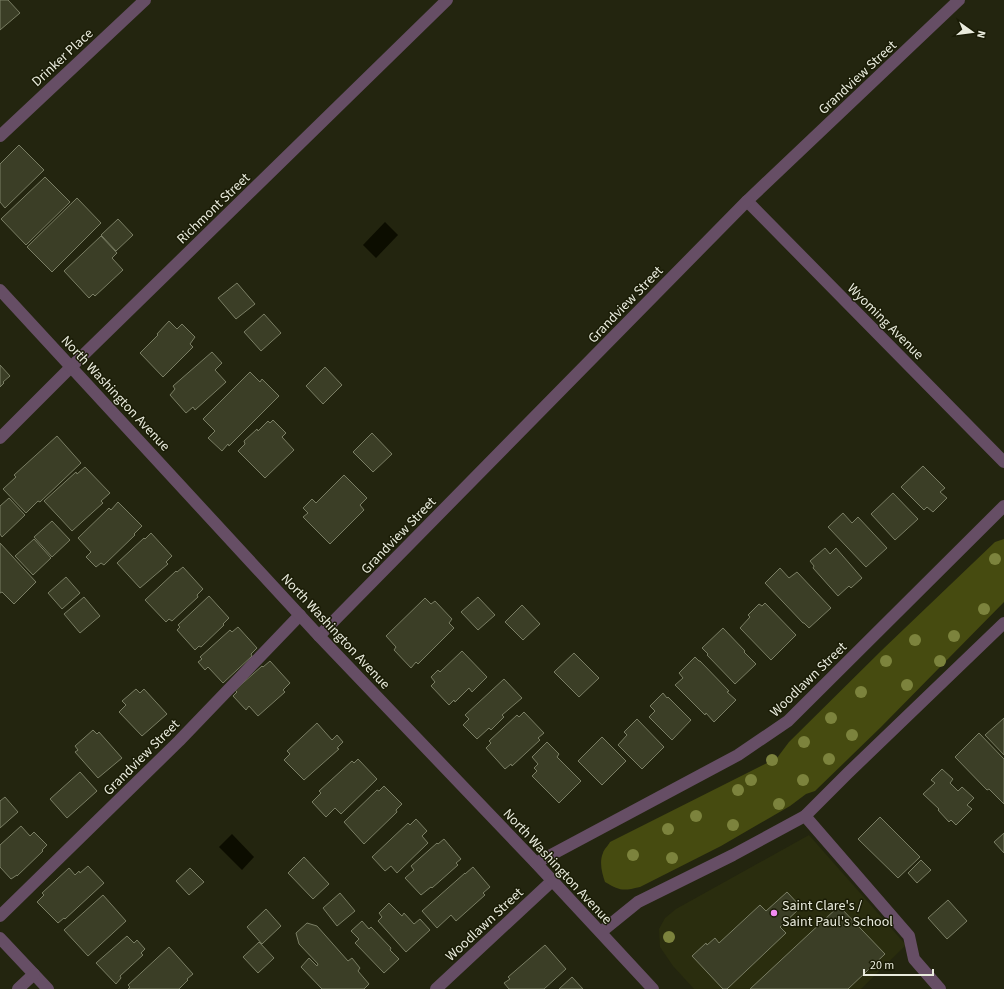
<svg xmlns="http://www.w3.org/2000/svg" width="1004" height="989" viewBox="0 0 1004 989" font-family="'Source Sans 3',sans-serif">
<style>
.built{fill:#2a2d0e}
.green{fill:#464b10}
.water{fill:#0c0d00}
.building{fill:#3b3e26;stroke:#7a7e64}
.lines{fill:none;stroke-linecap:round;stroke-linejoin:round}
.service{stroke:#664e65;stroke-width:12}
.minor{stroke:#664e65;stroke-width:12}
.tertiary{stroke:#664e65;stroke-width:12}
.tree{fill:#7c833d}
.poi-dot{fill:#f38af1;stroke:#1a1c06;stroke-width:1.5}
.labels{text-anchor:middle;stroke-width:3;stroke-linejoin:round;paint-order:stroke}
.street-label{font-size:14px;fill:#e9ebdd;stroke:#1a1c06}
.poi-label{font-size:14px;fill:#e9ebdd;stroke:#1a1c06;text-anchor:start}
</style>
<rect width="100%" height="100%" fill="#23250f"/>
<polygon class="built" points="809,835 906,945 861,989 694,989 673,966 660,947 659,929 665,918 676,909"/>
<path class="green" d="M1004,539V602L881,727L815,791L806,794L790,806L721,846L640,887C623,891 620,891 605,882C602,873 599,862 603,853C604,849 608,846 610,842L777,758L789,742L882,650L995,542Z"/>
<g class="water">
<polygon points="385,222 398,235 376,258 363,245"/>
<polygon points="232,834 254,857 242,870 219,847"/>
</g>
<g class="building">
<polygon points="0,0 8,0 20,13 0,30"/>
<polygon points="19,145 44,170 5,208 0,202 0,164"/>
<polygon points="45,177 70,202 26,245 1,219"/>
<polygon points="77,198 101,223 52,272 27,247"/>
<polygon points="118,219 133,235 116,251 101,235"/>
<polygon points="101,236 117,253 112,258 123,270 95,296 93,294 89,298 64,271"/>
<polygon points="237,283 255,304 236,319 218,298"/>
<polygon points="264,314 281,333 261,351 244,332"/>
<polygon points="169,321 177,329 182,324 195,337 190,344 193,347 163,377 140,353 158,335 157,334"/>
<polygon points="212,352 222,363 215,370 226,382 195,410 193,407 186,413 170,395 175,389 173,386"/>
<polygon points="0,365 10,376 3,382 4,383 0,387"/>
<polygon points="325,367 342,385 323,404 306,386"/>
<polygon points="250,372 260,382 262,379 279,396 229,446 228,444 222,451 208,438 215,431 203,419"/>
<polygon points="273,420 286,433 282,437 294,450 265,478 238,451 245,444 244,441 257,429 258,431 268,421 270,423"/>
<polygon points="372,433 392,454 373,472 353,452"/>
<polygon points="57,436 81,463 40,502 38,501 26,513 3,489 16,477 14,475"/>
<polygon points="923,466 945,488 940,492 947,498 933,512 927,507 924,510 901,487"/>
<polygon points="85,467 110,493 101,501 103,503 72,531 44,501 76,472 77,474"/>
<polygon points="344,475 367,498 360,505 364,510 330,544 303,517 308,513 303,508 312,499 316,503"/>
<polygon points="893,493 918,519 895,540 871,514"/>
<polygon points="9,498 25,515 2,537 0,534 0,506"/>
<polygon points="118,502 142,526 134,534 135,535 104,565 101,563 96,567 86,557 91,552 78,538 109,508 111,510"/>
<polygon points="843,513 852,523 858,517 887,548 866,567 828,527"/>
<polygon points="52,521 70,540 52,557 34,537"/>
<polygon points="151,533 172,556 166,562 168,564 140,588 117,563 144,538 145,539"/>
<polygon points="34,539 51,558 33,575 15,556"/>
<polygon points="0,543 36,582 14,604 2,592 0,593"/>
<polygon points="825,548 830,554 836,548 862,578 851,588 849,586 838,596 813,568 814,566 810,561"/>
<polygon points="183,567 203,589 197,595 198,597 172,621 169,619 166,622 145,600 176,571 177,572"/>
<polygon points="780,568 789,578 797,572 831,608 809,628 804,623 803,623 765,583"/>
<polygon points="66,577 80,593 62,609 48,593"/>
<polygon points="209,596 229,618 223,624 224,625 201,647 199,646 195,650 177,630 180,627 178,625"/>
<polygon points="84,597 100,616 80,633 64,614"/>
<polygon points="478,597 495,615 478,630 461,612"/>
<polygon points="425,598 431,604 435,601 452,619 449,623 454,628 418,664 416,662 411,668 394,650 396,647 386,636"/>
<polygon points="765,603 796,635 771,660 740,628 750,617 748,615 759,604 762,606"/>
<polygon points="522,605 540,624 523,640 505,622"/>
<polygon points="238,627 257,648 251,654 252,656 223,683 208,667 205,670 198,662 202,659 200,657 230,630 232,632"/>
<polygon points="723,628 745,651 744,652 756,664 735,684 707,655 708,654 702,648"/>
<polygon points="462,651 487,677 472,692 469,688 455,702 454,700 449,705 431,686 435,682 431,677 438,670 440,672"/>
<polygon points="574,653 599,678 579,697 554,672"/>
<polygon points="695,657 699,661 700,661 729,691 727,692 736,700 714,722 706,713 705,715 675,685 683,678 679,673"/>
<polygon points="270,661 290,683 283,690 285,692 258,716 249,706 246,710 233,696 237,692 235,690 262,666 263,667"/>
<polygon points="504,679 522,698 502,715 504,717 491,730 489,728 477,739 463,725 469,719 465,715"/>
<polygon points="136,689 140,693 144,689 167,714 142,736 119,712 126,705 122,701"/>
<polygon points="663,693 667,698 668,697 691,720 672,740 649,717 655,711 650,706"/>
<polygon points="524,712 544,733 538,738 540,740 512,766 511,764 505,769 486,748 491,743 489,741 517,715 519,717"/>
<polygon points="1004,718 1004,755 985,735"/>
<polygon points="637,719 664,747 642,769 618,745 627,735 624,732"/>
<polygon points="317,723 332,740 337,735 343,742 337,748 339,749 304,780 284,760 290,754 287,751"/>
<polygon points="93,730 97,734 99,732 122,758 98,778 75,752 78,750 75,746"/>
<polygon points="979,733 1004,759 1004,804 989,789 987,790 955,757"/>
<polygon points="602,737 626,761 602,785 578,761"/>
<polygon points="547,742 559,754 557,757 581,781 559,803 532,776 537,771 534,768 538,764 532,757"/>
<polygon points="358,759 377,779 341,814 335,808 326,817 312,802 321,793 319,791 352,761 354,763"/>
<polygon points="942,769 953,779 950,783 958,791 962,787 974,798 967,805 972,809 956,825 951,820 949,822 938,810 939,809 923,794 935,783 931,780"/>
<polygon points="80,772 97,791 67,818 50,799"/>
<polygon points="384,786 402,804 396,810 397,812 364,844 344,822 377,790 379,791"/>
<polygon points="5,797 18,812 0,828 0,801"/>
<polygon points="880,817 920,857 898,878 858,839"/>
<polygon points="416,819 427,831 422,836 428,843 397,873 391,866 385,871 372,857 408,823 410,825"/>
<polygon points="21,826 30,836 34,832 47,845 42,850 43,851 17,876 17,875 11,879 0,867 0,845"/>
<polygon points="1004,833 1004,853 994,842"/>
<polygon points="444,839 461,859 456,863 458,865 432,888 431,887 421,895 405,878 414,870 411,866 437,843 438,844"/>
<polygon points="304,857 329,884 313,899 288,873"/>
<polygon points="921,860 931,870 917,883 908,873"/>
<polygon points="88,866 104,883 65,919 64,918 58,923 37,902 44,895 42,893 69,868 75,875 79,871 80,873"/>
<polygon points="473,867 490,887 483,893 485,895 456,921 451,915 437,928 422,911 465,873 465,874"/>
<polygon points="190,868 204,882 189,895 176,881"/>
<polygon points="787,892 801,907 780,927 786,933 727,989 723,989 692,956 706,943 707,945 715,938 719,943 760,905 766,911"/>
<polygon points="340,893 355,911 337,926 323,908"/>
<polygon points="103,895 126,921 88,956 64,930"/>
<polygon points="948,900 967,921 947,939 928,918"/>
<polygon points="389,903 402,916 404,913 414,924 420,919 430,930 406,952 378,921 382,917 379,913"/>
<polygon points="839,906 885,954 848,989 750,989"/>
<polygon points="266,909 281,926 262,944 247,927"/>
<polygon points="362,921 369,929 371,927 391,948 390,950 399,959 384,973 355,943 359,939 351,931"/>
<polygon points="307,923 317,926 348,961 352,958 360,968 358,971 369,984 364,989 322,989 301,967 309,958 317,966 318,964 299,944 296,933"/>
<polygon points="127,936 134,943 137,940 145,949 141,953 143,955 120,976 121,978 116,984 96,963"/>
<polygon points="259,942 274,958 258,973 243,957"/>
<polygon points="545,945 566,969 544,989 509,989 504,983 510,979 508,977"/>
<polygon points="169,947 193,974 187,979 188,980 179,989 128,989 130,987 128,985"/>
<polygon points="572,977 583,989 559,989"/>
</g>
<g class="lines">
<g class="service">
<polyline points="0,136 145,0"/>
<polyline points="805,816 909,936 914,959 940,989"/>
<polyline points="0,916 179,741 300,615"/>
</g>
<g class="minor">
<polyline points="747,201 1004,462"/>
<polyline points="0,438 71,367 447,0"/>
<polyline points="319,636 747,201 959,0"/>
<polyline points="536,863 738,755 788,721 1004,506"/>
<polyline points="601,932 638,902 733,855 805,816 848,773 1004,623"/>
<polyline points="0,938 48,989"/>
<polyline points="18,989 34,974"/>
<polyline points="436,989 552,881"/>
</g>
<polyline class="tertiary" points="0,290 319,636 536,863 653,989"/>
</g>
<g class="tree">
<circle cx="995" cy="559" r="6"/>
<circle cx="984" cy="609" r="6"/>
<circle cx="954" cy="636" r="6"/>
<circle cx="915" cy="640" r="6"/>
<circle cx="886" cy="661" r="6"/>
<circle cx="940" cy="661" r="6"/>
<circle cx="907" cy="685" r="6"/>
<circle cx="861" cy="692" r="6"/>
<circle cx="831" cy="718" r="6"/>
<circle cx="852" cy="735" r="6"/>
<circle cx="804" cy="742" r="6"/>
<circle cx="829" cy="759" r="6"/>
<circle cx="772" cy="760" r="6"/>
<circle cx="751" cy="780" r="6"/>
<circle cx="803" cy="780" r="6"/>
<circle cx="738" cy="790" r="6"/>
<circle cx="779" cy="804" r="6"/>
<circle cx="696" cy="816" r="6"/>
<circle cx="733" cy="825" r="6"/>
<circle cx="668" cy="829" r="6"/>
<circle cx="633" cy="855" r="6"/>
<circle cx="672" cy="858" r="6"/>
<circle cx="669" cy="937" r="6"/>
</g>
<circle class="poi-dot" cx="774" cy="913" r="4"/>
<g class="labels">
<g class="street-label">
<text transform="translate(62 57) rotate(-43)" y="5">Drinker Place</text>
<text transform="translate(857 77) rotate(-43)" y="5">Grandview Street</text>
<text transform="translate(213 208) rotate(-44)" y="5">Richmont Street</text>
<text transform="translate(625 304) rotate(-46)" y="5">Grandview Street</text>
<text transform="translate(886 321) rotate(45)" y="5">Wyoming Avenue</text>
<text transform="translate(116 393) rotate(47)" y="5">North Washington Avenue</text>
<text transform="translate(398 535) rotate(-46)" y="5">Grandview Street</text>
<text transform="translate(336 631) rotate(47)" y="5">North Washington Avenue</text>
<text transform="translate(808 679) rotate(-44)" y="5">Woodlawn Street</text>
<text transform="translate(141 757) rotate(-45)" y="5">Grandview Street</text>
<text transform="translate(558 866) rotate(47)" y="5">North Washington Avenue</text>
<text transform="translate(484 924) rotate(-43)" y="5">Woodlawn Street</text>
</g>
<g class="poi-label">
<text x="782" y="910">Saint Clare's /<tspan x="782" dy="16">Saint Paul's School</tspan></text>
</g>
</g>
<g transform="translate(972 32) rotate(104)" stroke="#1a1c06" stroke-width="3" paint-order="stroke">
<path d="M0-3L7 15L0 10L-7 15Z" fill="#e9ebdd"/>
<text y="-6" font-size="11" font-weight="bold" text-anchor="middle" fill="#e9ebdd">N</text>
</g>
<path d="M864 969v6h69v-6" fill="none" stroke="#e9ebdd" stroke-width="2"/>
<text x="870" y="969" font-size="12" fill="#e9ebdd" stroke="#1a1c06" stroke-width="3" paint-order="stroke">20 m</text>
</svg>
